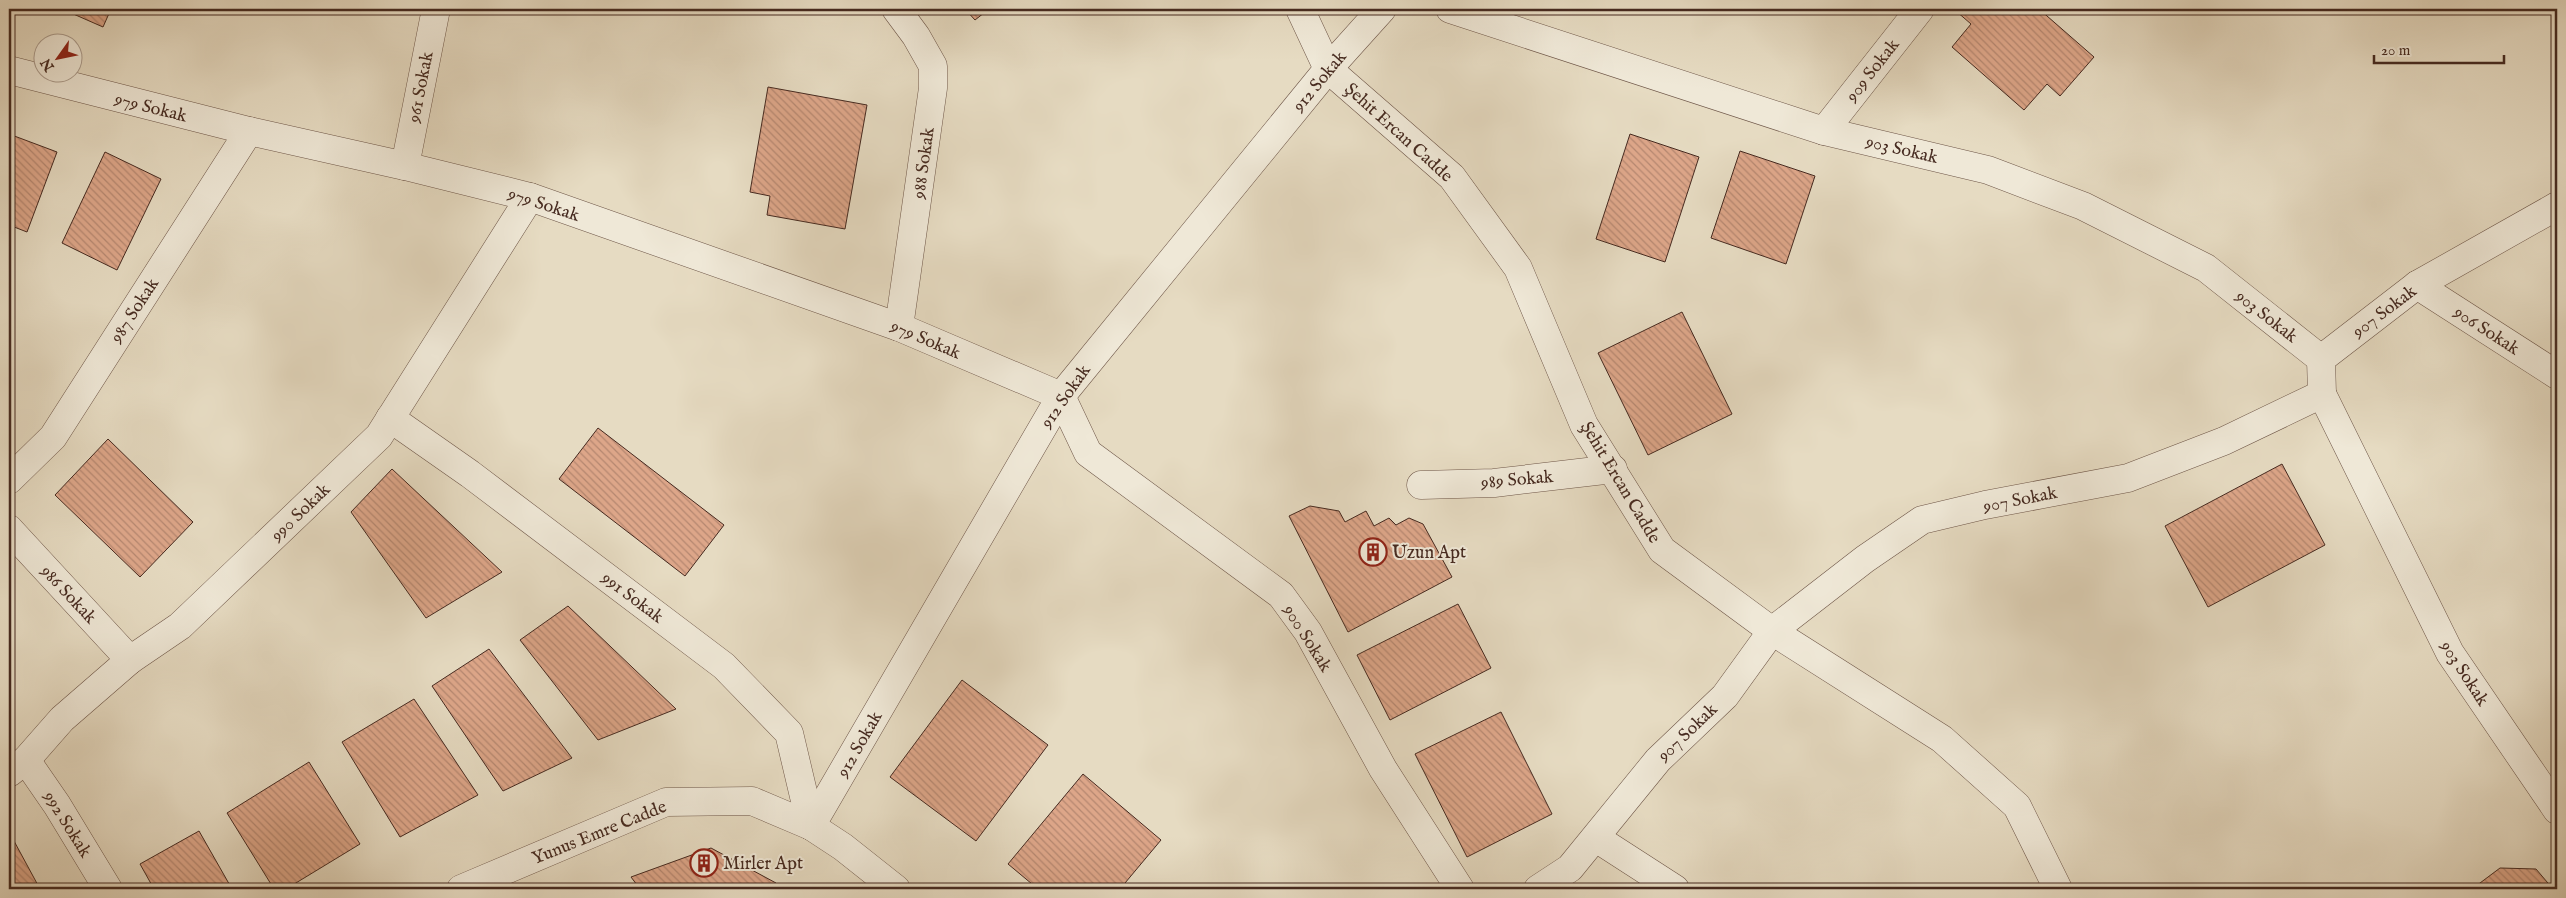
<svg xmlns="http://www.w3.org/2000/svg" width="2566" height="898" viewBox="0 0 2566 898" font-family="'IM FELL English',serif">
<style>
.building{fill:url(#building-back-hatch);stroke:#462a20}
.lines{fill:none;stroke-linecap:round;stroke-linejoin:round}
.minor-casing{stroke:#6e5648;stroke-width:29}
.minor{stroke:#efe8d7;stroke-width:28}
.labels{text-anchor:middle;stroke-width:4;stroke-linejoin:round;paint-order:stroke}
.street-label{font-size:18px;fill:#462a20;stroke:#efe8d7}
.poi-label{font-size:18px;fill:#462a20;stroke:#efe8d7;text-anchor:start}
</style>
<defs>
<pattern id="building-back-hatch" width="6" height="6" patternUnits="userSpaceOnUse" patternTransform="scale(1.25)"><rect width="6" height="6" fill="#dda689"/><path d="M-1 5l2 2M0 0l6 6M5-1l2 2" fill="none" stroke="#b58770"/></pattern>
</defs>
<rect width="100%" height="100%" fill="#e6dbc2"/>
<filter id="stains"><feTurbulence type="fractalNoise" baseFrequency=".004" numOctaves="4"/><feColorMatrix values="0 0 0 0 .2 0 0 0 0 .09 0 0 0 0 .02 0 0 0 .5 -.17"/></filter>
<radialGradient id="worn" r=".72"><stop offset=".6" stop-color="#630" stop-opacity="0"/><stop offset="1" stop-color="#630" stop-opacity=".3"/></radialGradient>
<g class="building">
<polygon points="62,9 111,9 103,27"/>
<polygon points="965,9 989,9 975,20"/>
<polygon points="1958,9 2039,9 2094,57 2060,96 2047,84 2024,110 1952,47 1971,24 1956,11"/>
<polygon points="768,87 867,105 845,229 767,215 770,196 750,192"/>
<polygon points="9,134 57,152 27,232 9,225"/>
<polygon points="1630,134 1699,157 1665,262 1596,239"/>
<polygon points="1740,151 1815,176 1786,264 1711,238"/>
<polygon points="105,152 161,179 117,270 62,243"/>
<polygon points="1682,312 1732,414 1648,455 1598,353"/>
<polygon points="598,428 724,525 685,576 559,479"/>
<polygon points="108,439 193,522 140,577 55,495"/>
<polygon points="2282,464 2325,545 2208,607 2165,526"/>
<polygon points="392,469 502,572 426,618 351,512"/>
<polygon points="1310,506 1339,511 1345,522 1366,511 1374,526 1389,518 1396,525 1409,518 1423,524 1452,577 1348,632 1289,516"/>
<polygon points="1458,604 1491,668 1390,720 1357,655"/>
<polygon points="568,606 676,709 598,740 520,640"/>
<polygon points="489,649 572,758 503,791 432,686"/>
<polygon points="962,680 1048,745 976,841 890,777"/>
<polygon points="414,699 478,795 400,837 342,742"/>
<polygon points="1501,712 1552,814 1467,857 1415,754"/>
<polygon points="309,762 360,844 286,889 274,889 227,813"/>
<polygon points="1083,774 1161,840 1120,889 1038,889 1008,864"/>
<polygon points="199,831 232,889 154,889 140,864"/>
<polygon points="14,841 40,889 9,889 9,844"/>
<polygon points="711,848 776,883 769,889 640,889 631,877"/>
<polygon points="2500,868 2536,869 2553,889 2472,889"/>
</g>
<g class="lines">
<g class="minor-casing">
<g id="minor">
<polyline points="896,9 916,36 933,66 933,88 899,327"/>
<polyline points="1300,9 1328,69 1452,177 1518,268 1584,425 1662,550 1772,631 1942,739 2017,806 2058,889"/>
<polyline points="1450,9 1824,131 1988,170 2083,206 2206,268 2321,359"/>
<polyline points="9,70 249,131 405,166 530,197 899,327 1061,396 1088,453 1281,595 1308,632 1383,769 1460,889"/>
<polyline points="1824,131 1920,9"/>
<polyline points="405,166 436,9"/>
<polyline points="2417,285 2557,375"/>
<polyline points="2322,394 2450,653 2557,810"/>
<polyline points="390,418 470,474 724,666 789,733 811,826"/>
<polyline points="9,480 53,437 249,131"/>
<polyline points="1421,485 1494,483 1613,469"/>
<polyline points="9,529 130,660"/>
<polyline points="26,760 57,805 108,889"/>
<polyline points="9,773 26,760 62,719 130,660 180,626 379,436 530,197"/>
<polyline points="811,826 1061,396 1328,69 1382,9"/>
<polyline points="1596,838 1675,889"/>
<polyline points="461,889 666,802 752,801 811,826 843,847 896,889"/>
<polyline points="1538,889 1570,868 1658,760 1725,696 1772,631 1865,559 1922,520 1985,505 2128,478 2224,441 2322,394 2321,359 2417,285 2557,206"/>
</g>
</g>
<use href="#minor" class="minor"/>
</g>
<defs>
<g id="building-ring" transform="scale(1.4375)"><circle r="9.5" fill="#efe8d7" stroke="#8f2418" stroke-width="1.5"/><path d="M-4-6H4V6H1V3H-1V6H-4ZM-2.5-4.3h1.7v1.8h-1.7ZM.8-4.3h1.7v1.8H.8ZM-2.5-1h1.7V.8h-1.7ZM.8-1h1.7V.8H.8Z" fill="#8f2418"/></g>
</defs>
<g fill-rule="evenodd">
<use href="#building-ring" x="1373" y="552"/>
<use href="#building-ring" x="704" y="863"/>
</g>
<g class="labels">
<g class="street-label">
<text transform="translate(1872 70) rotate(-52)" y="6">909 Sokak</text>
<text transform="translate(1319 81) rotate(-50)" y="6">912 Sokak</text>
<text transform="translate(420 87) rotate(-79)" y="6">961 Sokak</text>
<text transform="translate(151 107) rotate(14)" y="6">979 Sokak</text>
<text transform="translate(1399 132) rotate(42)" y="6">Şehit Ercan Cadde</text>
<text transform="translate(1902 149) rotate(13)" y="6">903 Sokak</text>
<text transform="translate(923 163) rotate(-82)" y="6">988 Sokak</text>
<text transform="translate(544 204) rotate(18)" y="6">979 Sokak</text>
<text transform="translate(134 310) rotate(-57)" y="6">987 Sokak</text>
<text transform="translate(2384 311) rotate(-37)" y="6">907 Sokak</text>
<text transform="translate(2267 316) rotate(38)" y="6">903 Sokak</text>
<text transform="translate(2487 330) rotate(33)" y="6">906 Sokak</text>
<text transform="translate(926 339) rotate(23)" y="6">979 Sokak</text>
<text transform="translate(1065 396) rotate(-55)" y="6">912 Sokak</text>
<text transform="translate(1517 479) rotate(-5)" y="6">989 Sokak</text>
<text transform="translate(1621 482) rotate(59)" y="6">Şehit Ercan Cadde</text>
<text transform="translate(2020 499) rotate(-11)" y="6">907 Sokak</text>
<text transform="translate(300 512) rotate(-44)" y="6">990 Sokak</text>
<text transform="translate(69 594) rotate(47)" y="6">986 Sokak</text>
<text transform="translate(633 597) rotate(37)" y="6">991 Sokak</text>
<text transform="translate(1308 638) rotate(58)" y="6">900 Sokak</text>
<text transform="translate(2465 673) rotate(57)" y="6">903 Sokak</text>
<text transform="translate(1687 732) rotate(-44)" y="6">907 Sokak</text>
<text transform="translate(859 744) rotate(-60)" y="6">912 Sokak</text>
<text transform="translate(68 824) rotate(58)" y="6">992 Sokak</text>
<text transform="translate(599 832) rotate(-22)" y="6">Yunus Emre Cadde</text>
</g>
<g class="poi-label">
<text x="1392" y="558">Uzun Apt</text>
<text x="723" y="869">Mirler Apt</text>
</g>
</g>
<rect width="2566" height="898" fill="none" stroke="#e6dbc2" stroke-width="30"/>
<rect x="10" y="10" width="2546" height="878" fill="none" stroke="#462a20" stroke-width="2.5"/>
<rect x="15" y="15" width="2536" height="868" fill="none" stroke="#462a20"/>
<g transform="translate(58 58) rotate(237)"><circle r="24" fill="#efe8d7" stroke="#ab9c8e"/>
<path d="M0-4L9 19L0 12L-9 19Z" fill="#8f2418"/>
<text y="-8" font-size="14" font-weight="bold" text-anchor="middle" fill="#462a20">N</text>
</g>
<path d="M2374 55v8h130v-8" fill="none" stroke="#462a20" stroke-width="2.5"/>
<text x="2381" y="55" font-size="15" fill="#462a20" stroke="#efe8d7" stroke-width="4" paint-order="stroke">20 m</text>
<rect width="100%" height="100%" filter="url(#stains)"/>
<rect width="100%" height="100%" fill="url(#worn)"/>
</svg>
